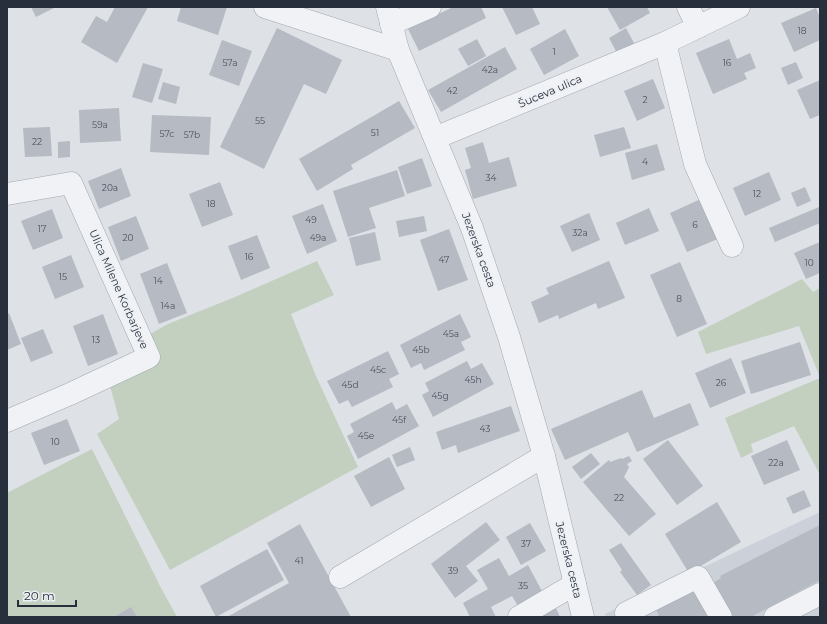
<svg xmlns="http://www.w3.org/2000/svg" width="827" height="624" viewBox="0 0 827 624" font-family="Montserrat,sans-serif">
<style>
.built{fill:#ccd0d8}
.green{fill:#c3d0bf}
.building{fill:#b5bac3}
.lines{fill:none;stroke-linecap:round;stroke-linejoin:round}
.minor-casing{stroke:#a4a8b0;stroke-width:23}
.minor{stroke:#f0f2f5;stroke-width:22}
.labels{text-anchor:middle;stroke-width:3.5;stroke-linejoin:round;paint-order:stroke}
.number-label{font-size:9px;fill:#4b525e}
.street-label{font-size:11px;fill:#282f3c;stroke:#edf0f4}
</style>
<rect width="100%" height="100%" fill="#dee1e6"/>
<polygon class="built" points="820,512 820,617 606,617 605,614"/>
<g class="green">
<polygon points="317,261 334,295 291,314 316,376 358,467 170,570 97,434 119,419 110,386 150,334 168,324 235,297"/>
<polygon points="802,279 813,292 820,288 820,377 799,326 706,354 698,332"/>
<polygon points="820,378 820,475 794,426 751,444 753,452 741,458 725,418"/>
<polygon points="92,449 161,588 177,617 7,617 7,493"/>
</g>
<g class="building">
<polygon points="31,7 56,7 36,17"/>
<polygon points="115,7 148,7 117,63 81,42 96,16 107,22"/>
<polygon points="181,7 227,7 218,35 177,21"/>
<polygon points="453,7 481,7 486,18 419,51 408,29"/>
<polygon points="502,7 532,7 540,24 516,35"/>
<polygon points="607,7 647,7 650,13 620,30"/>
<polygon points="816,8 820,18 820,40 794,52 781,23"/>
<polygon points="277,28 342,60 326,94 304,84 264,169 220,147"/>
<polygon points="626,28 635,45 618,55 609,38"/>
<polygon points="565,29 579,56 544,75 530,49"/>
<polygon points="477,39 486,56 468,66 458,49"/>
<polygon points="729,39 737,59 750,53 756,68 744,73 747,79 713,94 696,53"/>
<polygon points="222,40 252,51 239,86 209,75"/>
<polygon points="505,47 517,69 441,112 428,90"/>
<polygon points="796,62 803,78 788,85 781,68"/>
<polygon points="143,63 163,69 152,103 132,97"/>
<polygon points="653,79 665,108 637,121 624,91"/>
<polygon points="820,80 820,115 810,119 797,90"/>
<polygon points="163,82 180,87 176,104 158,99"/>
<polygon points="399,101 415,128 351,165 353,169 317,191 299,159"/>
<polygon points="119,108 121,141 80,143 79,110"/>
<polygon points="152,115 211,117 209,155 150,152"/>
<polygon points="50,127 52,156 25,157 23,128"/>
<polygon points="624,127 631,148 600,157 594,135"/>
<polygon points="70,141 70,157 58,158 58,142"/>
<polygon points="483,142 489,163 509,157 517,186 473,199 465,170 471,168 465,148"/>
<polygon points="657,144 665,170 632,180 625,153"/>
<polygon points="422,158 432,186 407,194 398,167"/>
<polygon points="121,168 131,196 99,209 88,181"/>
<polygon points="397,170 405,196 369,208 376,228 348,237 333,191"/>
<polygon points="769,172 781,200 745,216 733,188"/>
<polygon points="220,182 233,215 202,227 189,194"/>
<polygon points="805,187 811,201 797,207 791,193"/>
<polygon points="703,198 720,238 687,252 670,213"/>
<polygon points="323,204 337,241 307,254 292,216"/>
<polygon points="819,207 820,223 775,242 769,228"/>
<polygon points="649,208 659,231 625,245 616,223"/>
<polygon points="52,209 63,238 33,250 21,221"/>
<polygon points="589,213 600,240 572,252 560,226"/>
<polygon points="136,216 149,249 121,261 108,227"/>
<polygon points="424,216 427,231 399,237 396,221"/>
<polygon points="449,229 468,280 438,291 420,240"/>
<polygon points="375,232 381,260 356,266 349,238"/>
<polygon points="257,235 270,268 241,280 228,246"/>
<polygon points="820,242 820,273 806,279 794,253"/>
<polygon points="71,255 84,287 55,299 42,267"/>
<polygon points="609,261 625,298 598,309 596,303 559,319 558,315 539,323 531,302 549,294 546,288"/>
<polygon points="680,262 707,324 677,337 650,275"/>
<polygon points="167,263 187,313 159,324 140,274"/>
<polygon points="9,313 21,344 7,350 7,314"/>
<polygon points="103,314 118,354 88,366 73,326"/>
<polygon points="460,314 471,337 461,342 465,350 424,370 421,363 411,368 400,345"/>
<polygon points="43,329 53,353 31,362 21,338"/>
<polygon points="800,342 811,375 751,394 741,361"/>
<polygon points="388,351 399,374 389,379 393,387 352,407 348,400 339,404 327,381"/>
<polygon points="731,358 746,393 710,408 695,373"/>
<polygon points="467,361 471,369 482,363 494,384 433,417 422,395 429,391 425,383"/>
<polygon points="642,390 654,418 690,403 699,425 637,452 628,432 565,460 551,429"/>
<polygon points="392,402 396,410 407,404 419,426 358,459 347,436 354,432 350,424"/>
<polygon points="511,406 520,431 458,453 456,445 442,450 436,432"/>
<polygon points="67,419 80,451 44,465 31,433"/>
<polygon points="668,440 703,486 677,505 643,459"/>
<polygon points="787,440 800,470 764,485 751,456"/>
<polygon points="410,447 415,460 397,467 392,455"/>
<polygon points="591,453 600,464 581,479 572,467"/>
<polygon points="629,456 632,461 627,464 629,467 624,477 656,514 629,536 583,482 609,460 610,462 621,458 622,459"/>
<polygon points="389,457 405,489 371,507 354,476"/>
<polygon points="804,490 811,506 793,514 786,498"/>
<polygon points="717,502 741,542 689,573 665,534"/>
<polygon points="486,522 500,540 466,566 478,581 455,598 431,564"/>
<polygon points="530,523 546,551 521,565 506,537"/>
<polygon points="300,524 351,617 227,617 289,583 267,543"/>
<polygon points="820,525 820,580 751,617 727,617 710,585 721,578 720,576"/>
<polygon points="621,543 651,585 637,595 620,572 622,570 609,550"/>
<polygon points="267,549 284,580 216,617 200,586"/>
<polygon points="499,558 509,576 528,565 543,593 518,606 512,596 491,607 496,617 470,617 463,603 488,589 477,570"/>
<polygon points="701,586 718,617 655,617 659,615 655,608"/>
<polygon points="131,607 137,617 114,617"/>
<polygon points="556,608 560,617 534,617"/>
</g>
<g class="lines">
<g class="minor-casing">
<g id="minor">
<polyline points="265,7 398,50"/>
<polyline points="387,7 398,50 472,228 509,337 544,456 583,617"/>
<polyline points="688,7 698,27"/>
<polyline points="391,24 430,7"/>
<polyline points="665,43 695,164 732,246"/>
<polyline points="435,138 665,43 739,7"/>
<polyline points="7,194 71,183 149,357 70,394 7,421"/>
<polyline points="340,577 544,456"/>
<polyline points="519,617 575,584"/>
<polyline points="627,617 626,613 698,577 721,617"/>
<polyline points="775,617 820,594"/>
</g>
</g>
<use href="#minor" class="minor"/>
</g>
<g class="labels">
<g class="number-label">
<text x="802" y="34">18</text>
<text x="554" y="55">1</text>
<text x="230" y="66">57a</text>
<text x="727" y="66">16</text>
<text x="490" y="73">42a</text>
<text x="452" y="94">42</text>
<text x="645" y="103">2</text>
<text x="260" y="124">55</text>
<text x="100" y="128">59a</text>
<text x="375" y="136">51</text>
<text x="167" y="137">57c</text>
<text x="192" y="138">57b</text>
<text x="37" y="145">22</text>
<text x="645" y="165">4</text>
<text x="491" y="181">34</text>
<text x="110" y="191">20a</text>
<text x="757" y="197">12</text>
<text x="211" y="207">18</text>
<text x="311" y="223">49</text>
<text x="695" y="228">6</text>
<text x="42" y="232">17</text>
<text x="580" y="236">32a</text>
<text x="128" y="241">20</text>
<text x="318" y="241">49a</text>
<text x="249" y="260">16</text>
<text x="444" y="263">47</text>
<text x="809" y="266">10</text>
<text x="63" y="280">15</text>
<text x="158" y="284">14</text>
<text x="679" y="302">8</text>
<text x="168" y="309">14a</text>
<text x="451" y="337">45a</text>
<text x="96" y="343">13</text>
<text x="421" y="353">45b</text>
<text x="378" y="373">45c</text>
<text x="473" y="383">45h</text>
<text x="721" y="386">26</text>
<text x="350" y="388">45d</text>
<text x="440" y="399">45g</text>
<text x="399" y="423">45f</text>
<text x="485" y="432">43</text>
<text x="366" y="439">45e</text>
<text x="55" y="445">10</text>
<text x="776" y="466">22a</text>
<text x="619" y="501">22</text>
<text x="526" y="547">37</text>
<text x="299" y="564">41</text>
<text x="453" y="574">39</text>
<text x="523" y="589">35</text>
</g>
<g class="street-label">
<text transform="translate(550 91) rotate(-23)" y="4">Šuceva ulica</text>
<text transform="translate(479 250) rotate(70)" y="4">Jezerska cesta</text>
<text transform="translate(119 289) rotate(66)" y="4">Ulica Milene Korbarjeve</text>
<text transform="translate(569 560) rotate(76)" y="4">Jezerska cesta</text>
</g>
</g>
<rect width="827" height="624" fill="none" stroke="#282f3c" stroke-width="16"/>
<path d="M18 600v6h58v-6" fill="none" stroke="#282f3c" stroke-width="2"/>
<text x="24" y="600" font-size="12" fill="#282f3c" stroke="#edf0f4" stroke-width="3" paint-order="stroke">20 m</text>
</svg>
